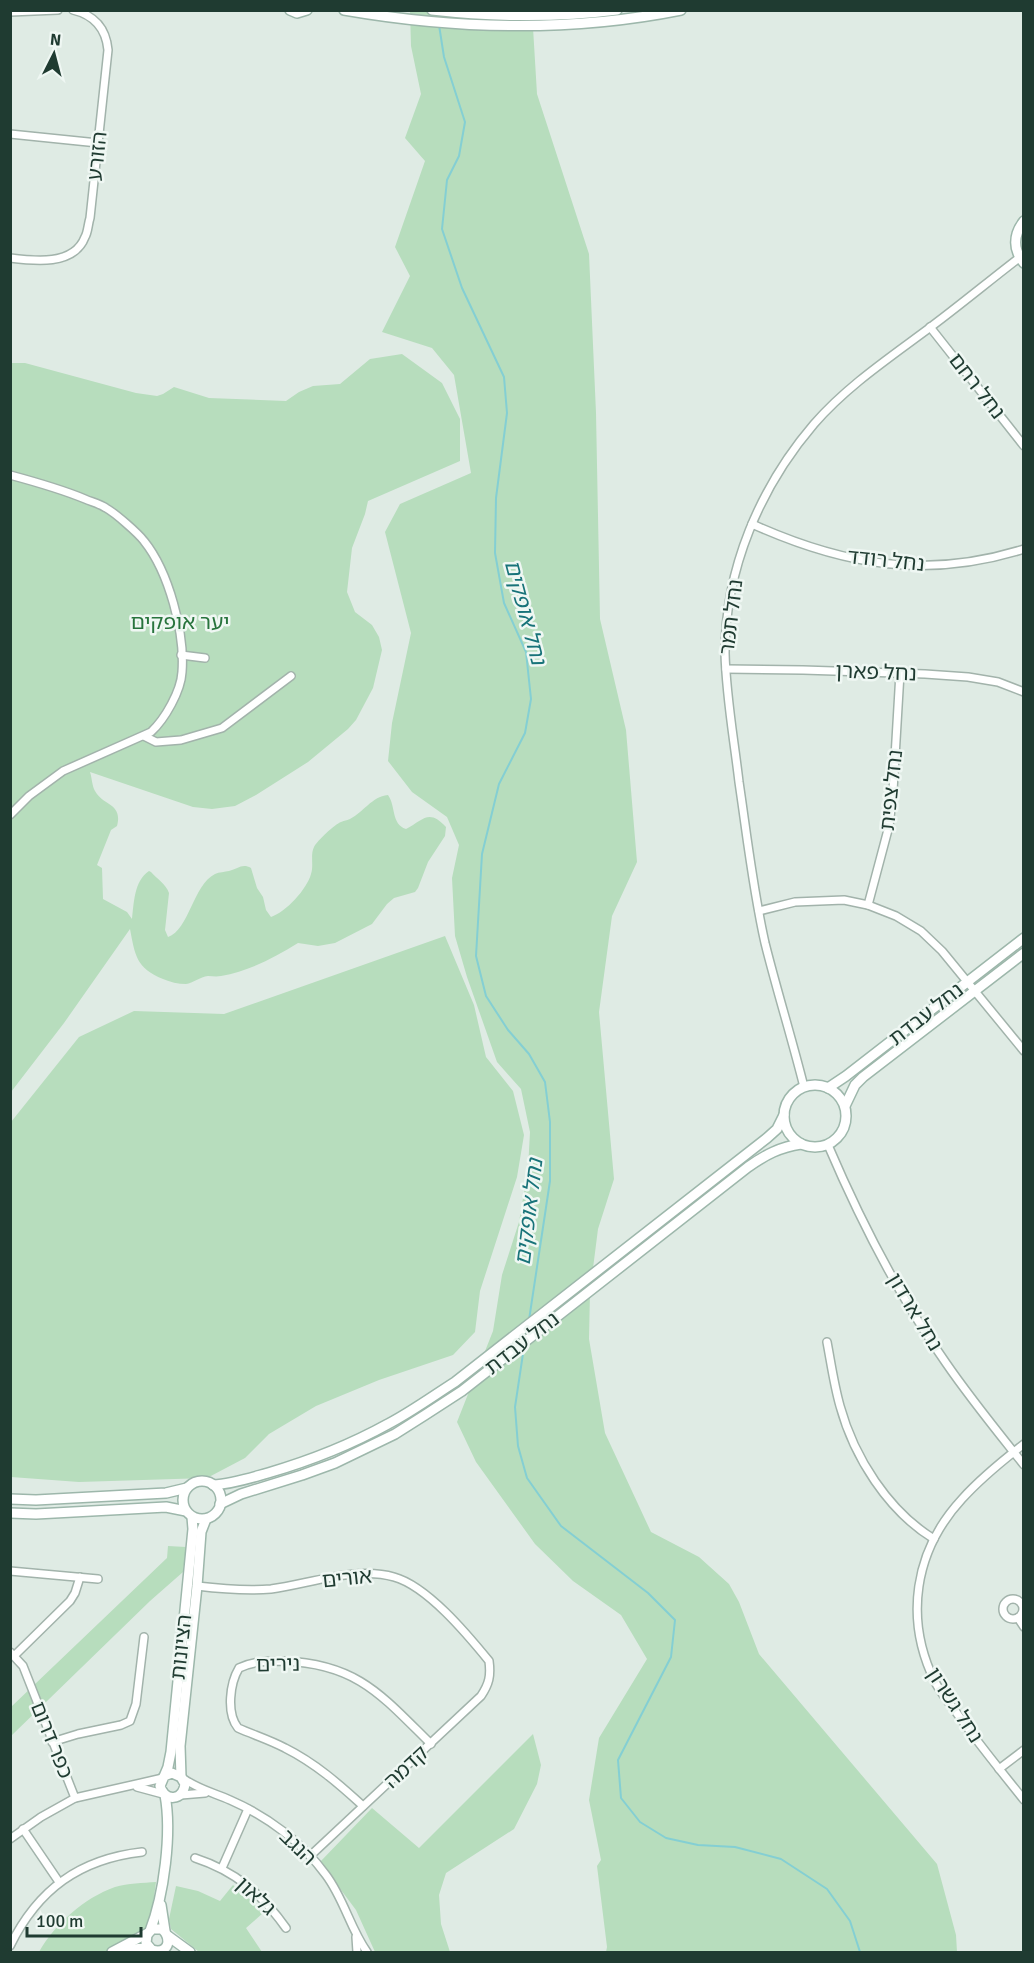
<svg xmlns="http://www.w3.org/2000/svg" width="1034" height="1963" viewBox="0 0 1034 1963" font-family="Signika,'Noto Sans Hebrew',sans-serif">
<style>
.green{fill:#b7ddbd}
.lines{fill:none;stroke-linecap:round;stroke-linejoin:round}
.stream{stroke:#84cfd3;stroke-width:2}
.street-casing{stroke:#a2b3ab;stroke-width:10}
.secondary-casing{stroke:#9db7ab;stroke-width:12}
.street{stroke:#fff;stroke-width:7}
.secondary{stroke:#fff;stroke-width:9}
.labels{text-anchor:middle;stroke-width:5;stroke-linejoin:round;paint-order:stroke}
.street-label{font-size:21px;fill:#1f3b31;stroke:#eff7f3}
.park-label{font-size:21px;fill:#28743d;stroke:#eff7f3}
.water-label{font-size:22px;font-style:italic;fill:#187379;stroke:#eff7f3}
</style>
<rect width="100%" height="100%" fill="#dfebe4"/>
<g class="green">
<polygon points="410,11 532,11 537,94 589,254 596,413 600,619 626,730 637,862 612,916 599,1012 614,1179 598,1229 590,1292 589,1339 605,1433 651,1532 699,1557 729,1584 739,1602 759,1654 937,1864 956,1935 957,1952 606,1952 607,1947 597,1866 601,1860 589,1800 599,1738 647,1659 621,1615 573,1581 535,1544 476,1462 457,1422 493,1331 502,1275 519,1222 528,1169 530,1132 521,1089 497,1062 467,977 455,936 452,878 459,845 447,817 412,792 388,761 392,723 411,633 385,532 400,504 471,473 454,375 432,348 382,332 410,276 395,247 425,161 405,138 421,94 411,46"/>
<path d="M402,354L442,383L460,419V461L368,501L365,514L352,548L347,592L355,612L372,625L379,637L382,650L373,688L356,720L348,729L308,762L256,795L235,806L212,809L193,807L90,772C92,778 92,786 95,791C103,806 123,803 117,826L111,830L97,865L102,868L103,899L127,912L132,919C134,903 134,881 149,871L151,872C157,879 166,884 169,893L165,930L168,937C189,930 193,885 215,874C219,872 225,872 229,871C238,869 242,863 251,868L257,888L263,897L266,910L271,917C286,912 307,889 311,874C314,865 310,855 314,847C317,841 335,824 341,822C345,820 346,821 350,819C364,812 371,797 388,795C396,806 391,824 406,829C423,820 429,808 446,827L445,836L428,862L418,888L415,892L394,898L387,904L372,924L335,943L318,946L298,943C274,958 249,971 221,976C216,977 212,976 208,976C200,977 193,983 186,984C178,984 170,982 163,979C136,968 135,955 130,929L64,1023L11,1092V363H25L136,393L157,396L163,394L174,387L209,398L286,401L299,392L313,386L340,384L370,359Z"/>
<polygon points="445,936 474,1005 486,1057 513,1091 524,1135 517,1177 480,1291 475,1332 453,1355 379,1380 316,1406 269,1434 245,1458 207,1478 79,1482 11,1477 11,1122 79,1037 134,1011 224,1014"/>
<polygon points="168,1546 186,1547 183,1572 150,1601 11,1736 11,1707 167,1558"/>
<polygon points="533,1734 541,1765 537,1784 514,1829 446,1873 439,1895 441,1924 450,1952 375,1952 356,1910 320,1862 372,1808 419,1848"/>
<path d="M156,1882L150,1926L123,1941L109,1952H39C55,1924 84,1898 115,1887C128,1883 143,1883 156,1882Z"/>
<polygon points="233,1885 254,1903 263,1913 246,1928 262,1952 199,1952 171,1929 169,1919 176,1886 198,1891 220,1901"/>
</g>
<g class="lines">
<g class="stream">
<polyline points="439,25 444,57 465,122 459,156 447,180 442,229 462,288 504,377 507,413 496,498 495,553 504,603 526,652 531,699 525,733 499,784 482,854 476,956 486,996 508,1030 529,1054 545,1082 550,1122 550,1181 529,1320"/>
<polyline points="524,1347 515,1407 518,1446 527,1478 561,1526 648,1593 675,1620 671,1657 618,1760 621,1798 640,1822 666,1838 698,1845 735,1847 781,1859 827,1889 850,1921 860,1952"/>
</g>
<g class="street-casing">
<g id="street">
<polyline points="10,12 58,10"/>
<polyline points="10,134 98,143"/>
<path d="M10,258C34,261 74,266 85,237C88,232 88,224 90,218L108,50C106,28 94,15 73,10"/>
<polyline points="930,327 1024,446"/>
<path d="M10,475C36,482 61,489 85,499C92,502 100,504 106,508C115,513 138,533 144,541C169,572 185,633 182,672C181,691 165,719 151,732L63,771L29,796L10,815"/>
<path d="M752,524C843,565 926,580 1024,549"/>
<polyline points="181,655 205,658"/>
<polyline points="726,669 803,670 925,674 968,677 998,682 1024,692"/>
<polyline points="144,736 156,742 181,740 222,728 291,676"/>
<polyline points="868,905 889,826 893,791 900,673"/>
<polyline points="759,911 795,902 844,900 868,905 896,916 921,931 942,951 1024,1051"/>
<path d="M804,1087C792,1039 777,991 765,943C753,890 747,836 739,782C734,739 726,696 725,653C725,569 760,487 814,424C846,387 889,358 928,329C959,306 989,281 1019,258"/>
<path d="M828,1145C860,1220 898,1295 946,1363C970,1398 997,1431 1024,1465"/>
<path d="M827,1342C831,1363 834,1385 840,1406C854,1457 888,1511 934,1539"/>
<path d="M1024,1444C1002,1461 980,1479 962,1499C914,1551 904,1619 935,1682C941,1693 949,1703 956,1712C977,1742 1001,1771 1024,1800"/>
<polyline points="10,1571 98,1579"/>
<path d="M197,1586C222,1589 246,1591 271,1589C309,1584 356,1566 394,1577C427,1586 467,1634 489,1661C491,1676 489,1684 481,1696L310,1856"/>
<circle cx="1013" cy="1609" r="10"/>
<polyline points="1018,1618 1024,1627"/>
<polyline points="10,1652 23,1666 75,1798"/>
<polyline points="15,1655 70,1601 75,1593 80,1577"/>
<polyline points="52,1742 78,1734 121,1725 130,1721 136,1704 144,1637"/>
<polyline points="999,1769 1024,1750"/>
<path d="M184,1779C198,1789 214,1793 230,1800C267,1816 302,1842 326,1875C344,1899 350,1928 367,1952"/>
<polyline points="137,1787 163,1794"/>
<polyline points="181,1795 205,1793"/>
<path d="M363,1806C339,1784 315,1763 285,1748C270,1740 254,1735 238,1728C226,1713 230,1683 239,1668C253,1661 269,1661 284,1661C358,1664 382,1696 431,1744"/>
<polyline points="23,1829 59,1882"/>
<polyline points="10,1839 41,1817 75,1798 163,1778"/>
<path d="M195,1858C235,1871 262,1894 286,1928"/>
<polyline points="222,1868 248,1809"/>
<polyline points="356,1937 357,1952"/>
<path d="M10,1946C38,1889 80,1859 142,1852"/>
</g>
</g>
<g class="secondary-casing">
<g id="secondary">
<polyline points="290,10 297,13 307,10"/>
<path d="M344,10C454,29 571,32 681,10"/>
<path d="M432,10C493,17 555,18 617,10"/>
<path d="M1024,221C1013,235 1013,250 1024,263"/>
<circle cx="815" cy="1116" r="31"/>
<polyline points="828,1088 846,1076 1024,938"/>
<polyline points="845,1106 855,1085 863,1077 1024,953"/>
<circle cx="202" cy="1500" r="19"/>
<path d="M213,1485C232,1484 250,1478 268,1473C309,1461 350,1445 388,1424C411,1412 433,1396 455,1382L767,1138L777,1129L784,1115"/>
<polyline points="10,1499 36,1500 166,1493 187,1488"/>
<path d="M220,1504L241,1494L302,1475L335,1463L395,1434L425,1415L462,1391L748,1167C765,1155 780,1147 801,1144"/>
<polyline points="10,1513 36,1514 166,1507 186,1511"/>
<path d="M164,1776L172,1773L181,1777L185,1784C183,1801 165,1802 160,1786L168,1767L171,1752L193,1529L192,1517"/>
<polyline points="181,1777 180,1746 197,1586 201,1532 206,1519"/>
<polyline points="161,1905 165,1931"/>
<path d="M150,1931C164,1895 172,1833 165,1795"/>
<polyline points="168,1936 190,1952"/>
<polyline points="112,1952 148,1933"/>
<path d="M126,1952C133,1949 141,1947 149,1949C153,1950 154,1951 158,1951C171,1950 170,1936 162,1929H152L147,1935L146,1943L151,1949"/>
</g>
</g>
<use href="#street" class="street"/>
<use href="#secondary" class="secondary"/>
</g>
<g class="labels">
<g class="street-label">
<text transform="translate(97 156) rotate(-84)" y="7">הזורע</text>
<text transform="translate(977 386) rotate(52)" y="7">נחל רחם</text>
<text transform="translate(886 560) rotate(6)" y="7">נחל רודד</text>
<text transform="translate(731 617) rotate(-83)" y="7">נחל תמר</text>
<text transform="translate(876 672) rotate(2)" y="7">נחל פארן</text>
<text transform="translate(891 790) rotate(-84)" y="7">נחל צפית</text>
<text transform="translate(926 1014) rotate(-38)" y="7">נחל עבדת</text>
<text transform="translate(915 1312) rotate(59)" y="7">נחל ארדון</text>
<text transform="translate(522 1343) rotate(-38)" y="7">נחל עבדת</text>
<text transform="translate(347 1578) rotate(-6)" y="7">אורים</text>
<text transform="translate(181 1647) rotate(-84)" y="7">הציונות</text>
<text transform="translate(278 1664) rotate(-1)" y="7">נירים</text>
<text transform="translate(955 1705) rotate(57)" y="7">נחל גשרון</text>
<text transform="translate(52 1740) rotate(68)" y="7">כפר דרום</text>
<text transform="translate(406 1767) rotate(-43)" y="7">קדמה</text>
<text transform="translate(298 1847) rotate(44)" y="7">הנגב</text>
<text transform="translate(256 1896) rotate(43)" y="7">גלאון</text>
</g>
<g class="park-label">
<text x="180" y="629">יער אופקים</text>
</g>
<g class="water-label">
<text transform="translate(526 612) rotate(75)" y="8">נחל אופקים</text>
<text transform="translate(528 1212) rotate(-83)" y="8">נחל אופקים</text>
</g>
</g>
<rect width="1034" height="1963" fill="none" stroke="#1f3b31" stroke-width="24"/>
<g transform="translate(54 54) rotate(6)" stroke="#eff7f3" stroke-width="4.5" paint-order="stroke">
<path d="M0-4.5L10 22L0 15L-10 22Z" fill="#1f3b31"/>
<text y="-9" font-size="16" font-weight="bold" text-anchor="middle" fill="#1f3b31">N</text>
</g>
<path d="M27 1927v9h114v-9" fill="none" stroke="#1f3b31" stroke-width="3"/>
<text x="36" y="1927" font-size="18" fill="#1f3b31" stroke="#eff7f3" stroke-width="4.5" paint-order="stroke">100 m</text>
</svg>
